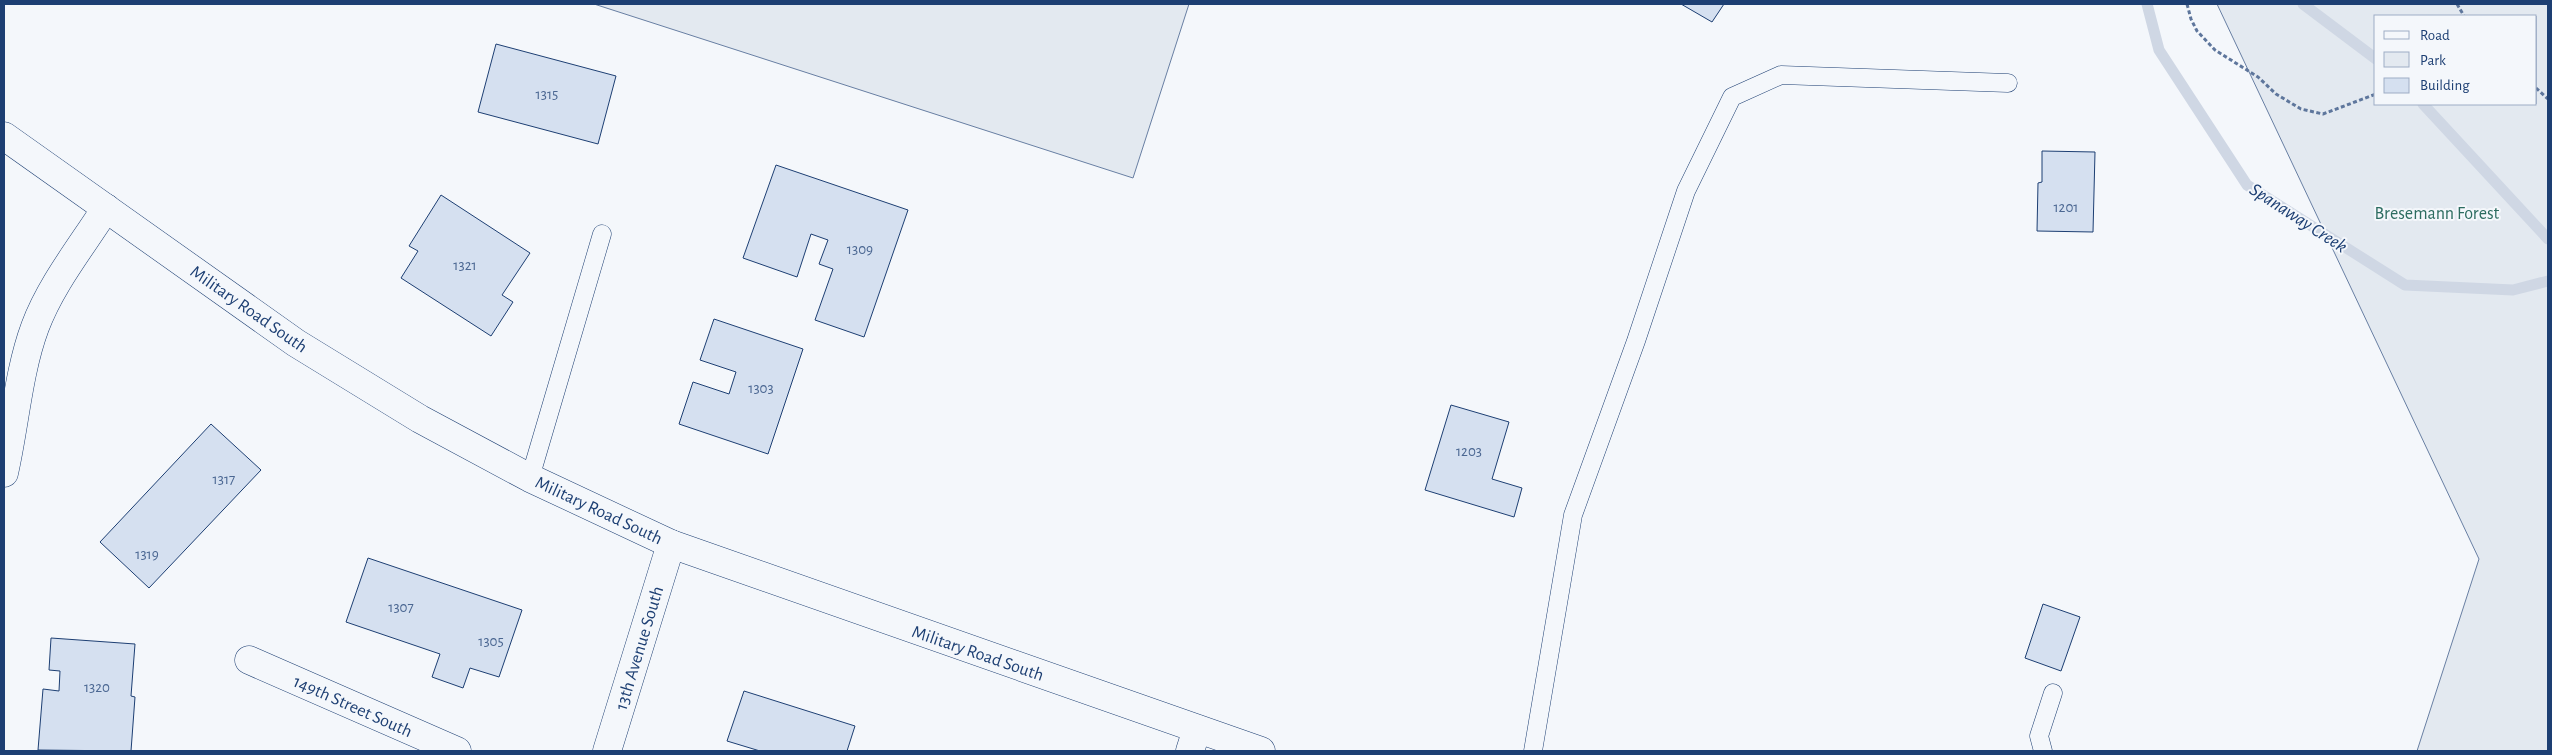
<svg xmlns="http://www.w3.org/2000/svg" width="2552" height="755" viewBox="0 0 2552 755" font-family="'Alegreya Sans',sans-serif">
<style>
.green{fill:#e3e9f0;stroke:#687fa3;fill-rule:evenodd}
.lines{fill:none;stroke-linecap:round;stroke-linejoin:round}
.stream{stroke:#cfd7e4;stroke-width:11}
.building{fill:#d5e0f0;stroke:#1d3f73}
.lane-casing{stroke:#1d3f73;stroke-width:19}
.street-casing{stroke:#1d3f73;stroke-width:29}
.secondary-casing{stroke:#1d3f73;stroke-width:29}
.path{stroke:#5e769c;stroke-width:3;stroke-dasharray:4 2.5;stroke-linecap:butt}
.lane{stroke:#f4f7fb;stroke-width:18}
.street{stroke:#f4f7fb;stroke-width:28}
.secondary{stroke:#f4f7fb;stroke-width:28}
.labels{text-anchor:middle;stroke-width:4;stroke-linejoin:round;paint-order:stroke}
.number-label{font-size:15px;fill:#4b6792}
.park-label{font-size:18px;fill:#2c6c60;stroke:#f4f7fb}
.street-label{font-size:18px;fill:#1d3f73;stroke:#f4f7fb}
.water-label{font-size:19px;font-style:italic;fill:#1d3f73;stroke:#f4f7fb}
</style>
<rect width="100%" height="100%" fill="#f4f7fb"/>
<g class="green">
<polygon points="594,4 1189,4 1133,178"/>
<path d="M2217,4H2548V751H2417L2479,559ZM2376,16H2536V104H2376Z"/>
</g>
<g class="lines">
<g class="stream">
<polyline points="2147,4 2159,50 2247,185 2405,285 2513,290 2548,281"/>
<polyline points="2303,4 2376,59"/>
<polyline points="2423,104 2548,239"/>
</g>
</g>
<g class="building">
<polygon points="1681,4 1724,4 1712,22"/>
<polygon points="496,44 616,76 598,144 478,112"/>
<polygon points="2042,151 2095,152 2093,232 2037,231 2038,183 2042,182"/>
<polygon points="776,165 908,210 864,337 815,320 833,269 819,264 828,240 811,234 797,277 743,258"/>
<polygon points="441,195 530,253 502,295 513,302 491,336 401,278 418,251 409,246"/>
<polygon points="714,319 803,349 768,454 679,424 693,382 729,394 736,372 700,360"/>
<polygon points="1451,405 1509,422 1492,479 1522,488 1514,517 1425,490"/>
<polygon points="211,424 261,470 149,588 100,542"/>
<polygon points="368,558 522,610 499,677 470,668 463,688 432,677 440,654 346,622"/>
<polygon points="2043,604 2080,617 2061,671 2025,658"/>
<polygon points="51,638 135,644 131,696 135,697 131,751 38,750 43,689 59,691 60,671 49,670"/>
<polygon points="744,691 855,726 847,751 760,751 727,741"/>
</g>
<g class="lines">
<g class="lane-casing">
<g id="lane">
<polyline points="530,478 602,234"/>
<polyline points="1533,751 1573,515 1636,341 1686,191 1732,97 1781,75 2008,83"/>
<polyline points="2043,751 2039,736 2053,693"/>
</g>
</g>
<g class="street-casing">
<g id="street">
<path d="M4,473C15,425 18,373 35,327C51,284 82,246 106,208"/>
<polyline points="249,660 457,751"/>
<polyline points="607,751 671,544"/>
<polyline points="1190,751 1197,729"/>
</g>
</g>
<g class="secondary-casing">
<polyline id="secondary" points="4,136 296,343 420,419 530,478 671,544 1261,751"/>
</g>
<g class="path">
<polyline points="2187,4 2191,19 2197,31 2215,50 2258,77 2276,94 2301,109 2323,114 2376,94"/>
<polyline points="2457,4 2464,16"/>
<polyline points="2536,88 2548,99"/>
</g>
<use href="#lane" class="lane"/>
<use href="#street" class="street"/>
<use href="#secondary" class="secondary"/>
</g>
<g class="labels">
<g class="number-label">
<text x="547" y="99">1315</text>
<text x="2066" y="212">1201</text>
<text x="860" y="254">1309</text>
<text x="465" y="270">1321</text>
<text x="761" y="393">1303</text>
<text x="1469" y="456">1203</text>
<text x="224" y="484">1317</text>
<text x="147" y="559">1319</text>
<text x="401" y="612">1307</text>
<text x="491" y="646">1305</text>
<text x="97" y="692">1320</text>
</g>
<g class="park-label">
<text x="2437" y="219">Bresemann Forest</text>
</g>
<g class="street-label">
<text transform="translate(249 309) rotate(35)" y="6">Military Road South</text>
<text transform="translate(599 510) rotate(25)" y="6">Military Road South</text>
<text transform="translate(639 648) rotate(-73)" y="6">13th Avenue South</text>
<text transform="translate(978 653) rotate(19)" y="6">Military Road South</text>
<text transform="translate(353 706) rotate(24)" y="6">149th Street South</text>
</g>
<g class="water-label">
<text transform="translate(2299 217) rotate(33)" y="7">Spanaway Creek</text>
</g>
</g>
<rect width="2552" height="755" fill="none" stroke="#1d3f73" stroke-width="10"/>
<rect x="2374" y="15" width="162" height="90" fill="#f4f7fb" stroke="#9eadc5"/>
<rect x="2384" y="31" width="25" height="8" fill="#f4f7fb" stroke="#9eadc5"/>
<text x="2420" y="40" font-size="15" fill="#1d3f73">Road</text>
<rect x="2384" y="52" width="25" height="15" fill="#e3e9f0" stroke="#9eadc5"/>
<text x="2420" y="65" font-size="15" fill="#1d3f73">Park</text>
<rect x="2384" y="78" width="25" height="15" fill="#d5e0f0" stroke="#9eadc5"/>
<text x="2420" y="90" font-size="15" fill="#1d3f73">Building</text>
</svg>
